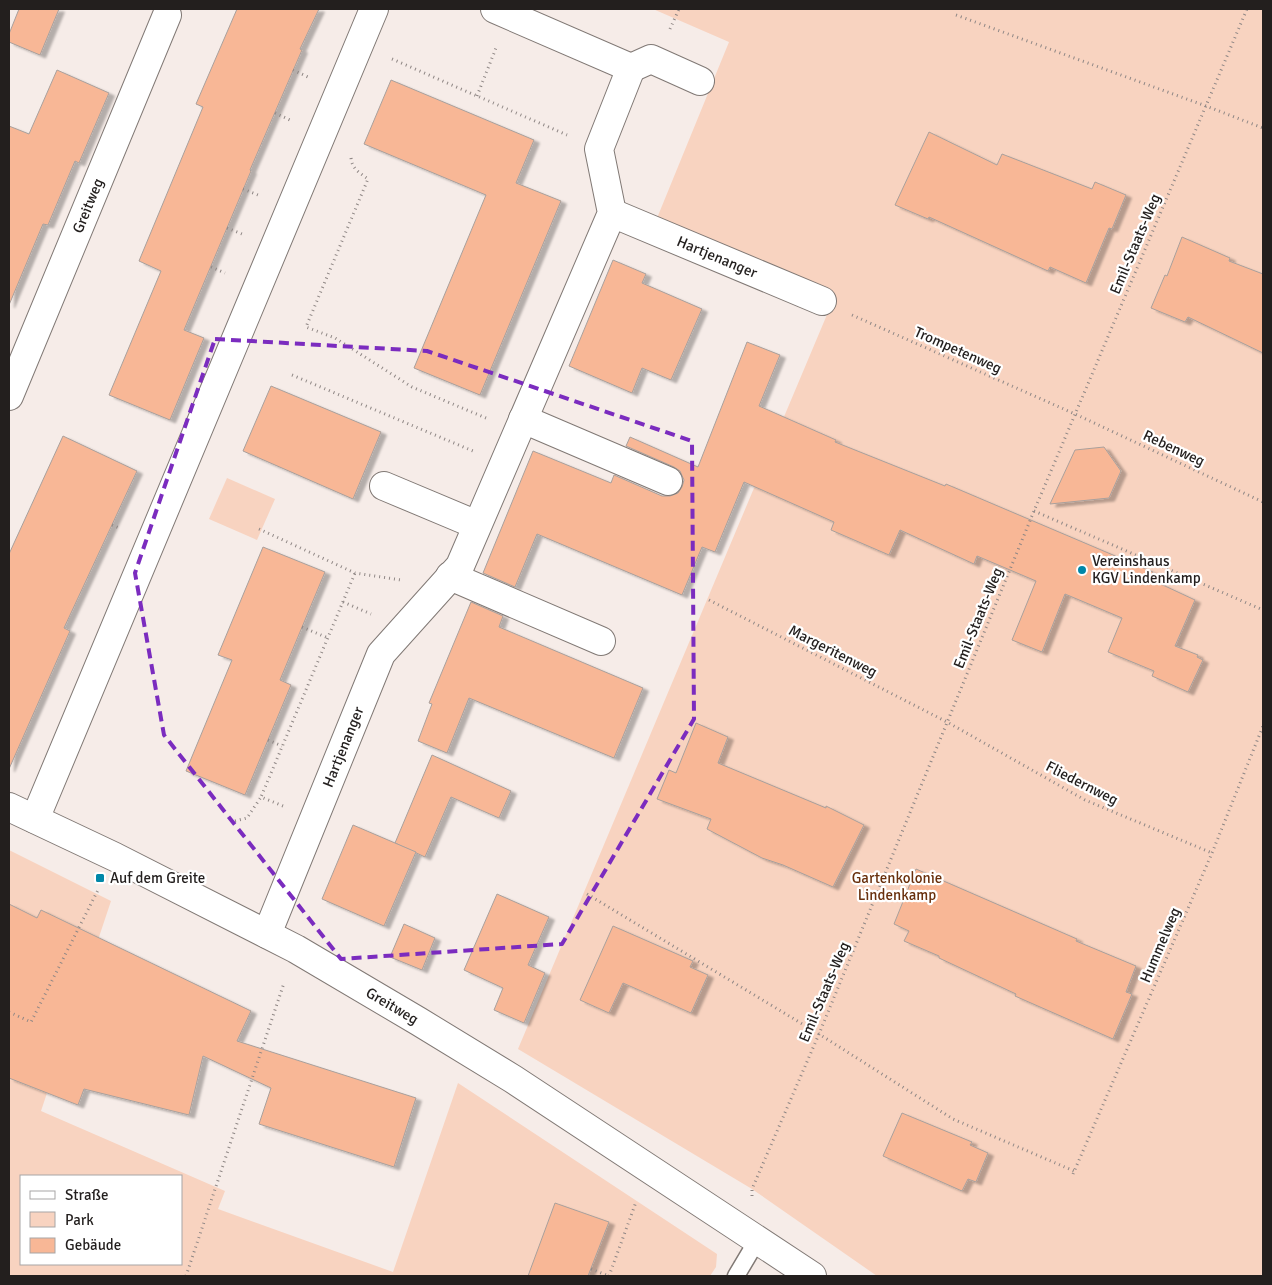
<svg xmlns="http://www.w3.org/2000/svg" width="1272" height="1285" viewBox="0 0 1272 1285" font-family="Signika,sans-serif">
<style>
.green{fill:#f8d3c0;fill-rule:evenodd}
.building{fill:#f8b796;stroke:#a9a09c;filter:url(#shadow)}
.lines{fill:none;stroke-linecap:round;stroke-linejoin:round}
.lane-casing{stroke:#817975;stroke-width:19}
.street-casing{stroke:#817975;stroke-width:30}
.path{stroke:#8f8785;stroke-width:3;stroke-dasharray:1 4;stroke-linecap:butt}
.lane{stroke:#fff;stroke-width:16}
.street{stroke:#fff;stroke-width:28}
.marked{fill:none;stroke:#7b2cbf;stroke-width:4;stroke-dasharray:10 6;stroke-linejoin:round}
.poi-dot{fill:#0087a8;stroke:#fff;stroke-width:2}
.labels{text-anchor:middle;stroke-width:4.5;stroke-linejoin:round;paint-order:stroke}
.street-label{font-size:15px;fill:#231f1e;stroke:#fff}
.poi-label{font-size:15px;fill:#231f1e;stroke:#fff;text-anchor:start}
.park-label{font-size:15px;fill:#69300d;stroke:#fff}
</style>
<defs>
<filter id="shadow"><feDropShadow dx="5.5" dy="3" stdDeviation="1" flood-color="#0004"/></filter>
</defs>
<rect width="100%" height="100%" fill="#f6ece8"/>
<g class="green">
<polygon points="653,9 1263,9 1263,1276 877,1276 752,1189 518,1049 834,298 655,223 729,42"/>
<polygon points="227,478 275,499 257,540 209,519"/>
<path d="M9,850L111,901L41,1111L225,1191L218,1209L393,1272L458,1083L717,1254L716,1267L710,1276H9ZM21,1176H181V1264H21Z"/>
</g>
<g class="building">
<polygon points="19,9 59,9 40,55 9,42 9,34"/>
<polygon points="237,9 319,9 300,49 302,50 250,170 251,171 184,330 204,338 170,420 109,395 161,271 139,261 203,107 196,104"/>
<polygon points="57,70 109,93 79,163 75,161 48,225 43,224 9,305 9,126 29,134"/>
<polygon points="391,80 534,140 516,183 561,201 480,395 414,368 486,195 364,144"/>
<polygon points="929,132 997,165 1002,154 1092,189 1095,182 1126,195 1112,229 1109,228 1086,283 1050,267 1048,271 929,217 928,219 895,205"/>
<polygon points="1182,237 1230,258 1229,261 1263,274 1263,353 1188,317 1185,322 1151,308 1165,275 1167,276"/>
<polygon points="613,260 646,274 642,283 702,309 671,380 642,368 632,393 569,366"/>
<polygon points="747,342 780,355 759,406 836,440 835,442 945,486 946,484 1153,572 1150,579 1195,600 1175,646 1198,655 1197,657 1203,660 1188,692 1152,676 1154,671 1108,652 1122,618 1065,594 1042,652 1012,640 1036,581 977,556 974,564 900,530 889,555 831,530 834,522 744,482 715,552 702,547 682,595 537,534 515,587 483,573 533,451 611,483 614,475 662,496 670,496 678,493 682,487 684,480 680,471 674,467 626,446 630,437 698,467"/>
<polygon points="271,386 381,432 353,499 243,451"/>
<polygon points="63,436 137,471 64,628 70,631 9,769 9,554"/>
<polygon points="1104,447 1121,471 1109,498 1050,504 1075,450"/>
<polygon points="263,547 325,572 280,680 291,685 245,795 186,771 232,660 218,655"/>
<polygon points="471,602 503,616 499,627 643,688 614,758 469,698 447,753 418,741 432,704 429,703"/>
<polygon points="696,723 728,737 718,763 826,808 826,806 864,825 833,887 783,865 762,858 707,829 711,819 657,799 669,770 676,773"/>
<polygon points="432,755 511,791 499,818 451,797 425,857 395,843"/>
<polygon points="353,825 416,852 384,926 322,899"/>
<polygon points="916,869 1077,939 1076,941 1136,966 1126,992 1132,994 1113,1039 1015,996 1016,994 939,958 939,956 904,941 909,931 894,924"/>
<polygon points="497,894 549,917 528,965 545,973 524,1023 494,1010 503,988 464,970"/>
<polygon points="9,904 37,918 41,910 251,1011 237,1041 416,1098 394,1167 259,1124 271,1088 203,1056 189,1115 84,1089 78,1105 9,1078"/>
<polygon points="404,924 435,938 422,970 390,957"/>
<polygon points="613,926 693,961 690,967 708,975 691,1013 623,983 609,1013 580,1000"/>
<polygon points="902,1113 972,1142 970,1145 988,1153 976,1182 968,1179 962,1191 883,1156"/>
<polygon points="555,1203 609,1222 588,1276 528,1276"/>
</g>
<g class="lines">
<g class="lane-casing">
<polyline id="lane" points="736,1276 758,1239"/>
</g>
<g class="street-casing">
<g id="street">
<polyline points="631,68 651,59 700,81"/>
<path id="s1" d="M612,213L822,301"/>
<path id="s2" d="M9,396L167,15"/>
<polyline points="523,419 668,481"/>
<polyline points="384,486 477,525"/>
<polyline points="450,576 601,641"/>
<path id="s3" d="M9,807L115,857L296,949L418,1021L513,1079L812,1276"/>
<polyline points="35,819 374,9"/>
<path id="s4" d="M267,934L381,654L460,566L612,213L599,149L631,68L495,9"/>
</g>
</g>
<g class="path">
<polyline points="956,15 1206,106 1263,128"/>
<polyline points="670,29 679,9"/>
<polyline points="392,59 567,135"/>
<polyline points="293,70 308,77"/>
<polyline points="477,96 496,48"/>
<polyline points="275,113 290,120"/>
<path d="M351,158C352,169 360,173 368,179L306,327L335,338L412,387L486,418"/>
<polyline points="243,189 258,195"/>
<polyline points="227,228 242,234"/>
<polyline points="211,267 225,273"/>
<polyline points="852,315 1075,414 1263,502"/>
<polyline points="292,375 473,451"/>
<polyline points="1034,511 1263,610"/>
<polyline points="112,525 119,528"/>
<polyline points="259,529 355,573 401,580"/>
<polyline points="709,600 947,722 1085,800 1212,853"/>
<polyline points="343,602 371,614"/>
<polyline points="302,627 328,638"/>
<polyline points="268,740 282,746"/>
<polyline points="283,806 261,797 355,573"/>
<polyline points="235,821 247,818 261,797"/>
<polyline points="587,894 819,1034 953,1119 1074,1171"/>
<polyline points="9,1012 31,1022 99,888"/>
<polyline points="1073,1174 1212,853 1263,726"/>
<polyline points="752,1196 752,1189 819,1034 1034,511 1247,9"/>
<polyline points="591,1269 609,1276"/>
<polyline points="186,1276 284,983"/>
<polyline points="609,1276 636,1202"/>
</g>
<use href="#lane" class="lane"/>
<use href="#street" class="street"/>
</g>
<path class="marked" d="M215,339L427,351L692,441L694,719L562,944L341,959L164,735L135,573Z"/>
<g class="poi-dot">
<circle cx="1082" cy="570" r="5"/>
<rect x="95" y="873" width="10" height="10" rx="2.5"/>
</g>
<g class="labels">
<g class="street-label">
<text dy="5" stroke="none"><textPath href="#s2" startOffset="206">Greitweg</textPath></text>
<text transform="translate(1135 244) rotate(-67)" y="5">Emil-Staats-Weg</text>
<text dy="5" stroke="none"><textPath href="#s1" startOffset="114">Hartjenanger</textPath></text>
<text transform="translate(958 350) rotate(24)" y="5">Trompetenweg</text>
<text transform="translate(1174 448) rotate(25)" y="5">Rebenweg</text>
<text transform="translate(978 618) rotate(-68)" y="5">Emil-Staats-Weg</text>
<text transform="translate(833 651) rotate(27)" y="5">Margeritenweg</text>
<text dy="5" stroke="none"><textPath href="#s4" startOffset="202">Hartjenanger</textPath></text>
<text transform="translate(1082 783) rotate(27)" y="5">Fliedernweg</text>
<text transform="translate(1160 945) rotate(-67)" y="5">Hummelweg</text>
<text transform="translate(824 992) rotate(-67)" y="5">Emil-Staats-Weg</text>
<text dy="5" stroke="none"><textPath href="#s3" startOffset="432">Greitweg</textPath></text>
</g>
<g class="poi-label">
<text x="1092" y="566">Vereinshaus<tspan x="1092" dy="17">KGV Lindenkamp</tspan></text>
<text x="110" y="883">Auf dem Greite</text>
</g>
<g class="park-label">
<text x="897" y="883">Gartenkolonie<tspan x="897" dy="17">Lindenkamp</tspan></text>
</g>
</g>
<rect width="1272" height="1285" fill="none" stroke="#231f1e" stroke-width="20"/>
<rect x="20" y="1175" width="162" height="90" fill="#ffffff" stroke="#a7a5a5"/>
<rect x="30" y="1191" width="25" height="8" fill="#ffffff" stroke="#a7a5a5"/>
<text x="65" y="1200" font-size="15" fill="#231f1e">Straße</text>
<rect x="30" y="1212" width="25" height="15" fill="#f8d3c0" stroke="#a7a5a5"/>
<text x="65" y="1225" font-size="15" fill="#231f1e">Park</text>
<rect x="30" y="1238" width="25" height="15" fill="#f8b796" stroke="#a7a5a5"/>
<text x="65" y="1250" font-size="15" fill="#231f1e">Gebäude</text>
</svg>
